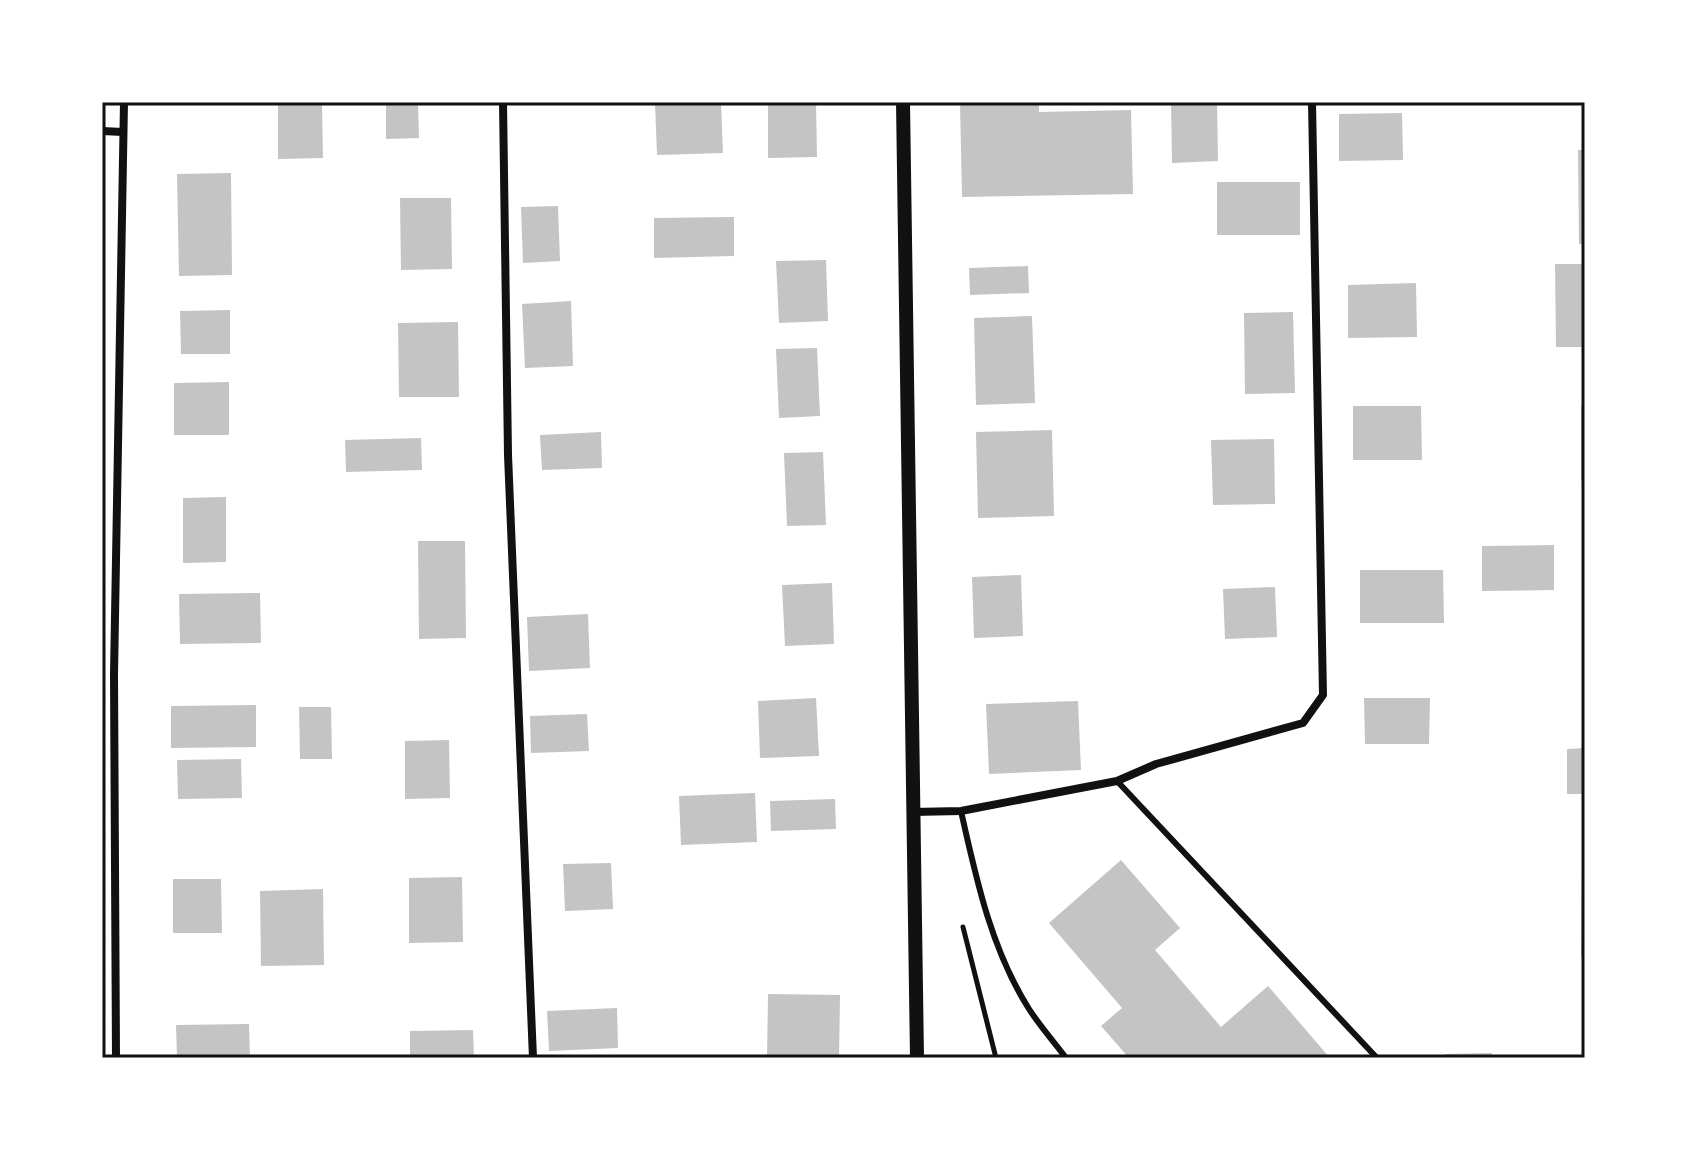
<svg xmlns="http://www.w3.org/2000/svg" width="1687" height="1160" viewBox="0 0 1687 1160" font-family="'Sofia Sans Condensed',sans-serif">
<style>
.building{fill:#c4c4c4}
.lines{fill:none;stroke-linecap:round;stroke-linejoin:round}
.path{stroke:#111;stroke-width:5}
.service{stroke:#111;stroke-width:6}
.minor{stroke:#111;stroke-width:8}
.tertiary{stroke:#111;stroke-width:14}
.neatline{fill:none;stroke:#111;stroke-width:3}
</style>
<rect width="100%" height="100%" fill="#fff"/>
<g class="building">
<polygon points="386,102 418,102 419,138 386,139"/>
<polygon points="721,102 723,153 657,155 655,103"/>
<polygon points="768,102 816,102 817,157 768,158"/>
<polygon points="960,102 1039,102 1039,112 1131,110 1133,194 962,197"/>
<polygon points="1171,102 1217,102 1218,161 1172,163"/>
<polygon points="278,104 322,104 323,158 278,159"/>
<polygon points="1402,113 1403,160 1339,161 1339,114"/>
<polygon points="1578,150 1585,150 1585,244 1579,244"/>
<polygon points="231,173 232,275 179,276 177,174"/>
<rect x="1217" y="182" width="83" height="53"/>
<polygon points="400,198 451,198 452,269 401,270"/>
<polygon points="558,206 560,261 523,263 521,207"/>
<polygon points="734,217 734,256 654,258 654,218"/>
<polygon points="826,260 828,321 779,323 776,261"/>
<polygon points="1555,264 1585,264 1585,347 1556,347"/>
<polygon points="1028,266 1029,293 970,295 969,268"/>
<polygon points="1416,283 1417,337 1348,338 1348,285"/>
<polygon points="571,301 573,366 525,368 522,304"/>
<polygon points="230,310 230,354 181,354 180,311"/>
<polygon points="1293,312 1295,393 1245,394 1244,313"/>
<polygon points="1032,316 1035,403 976,405 974,318"/>
<polygon points="458,322 459,397 399,397 398,323"/>
<polygon points="817,348 820,416 779,418 776,349"/>
<polygon points="229,382 229,435 174,435 174,383"/>
<polygon points="1353,406 1421,406 1422,460 1353,460"/>
<rect x="1581" y="406" width="4" height="75"/>
<polygon points="1052,430 1054,516 978,518 976,432"/>
<polygon points="601,432 602,468 542,470 540,435"/>
<polygon points="421,438 422,470 346,472 345,440"/>
<polygon points="1274,439 1275,504 1213,505 1211,440"/>
<polygon points="823,452 826,525 787,526 784,453"/>
<polygon points="226,497 226,562 183,563 183,498"/>
<polygon points="418,541 465,541 466,638 419,639"/>
<polygon points="1554,545 1554,590 1482,591 1482,546"/>
<polygon points="1360,570 1443,570 1444,623 1360,623"/>
<polygon points="1021,575 1023,636 974,638 972,577"/>
<polygon points="832,583 834,644 785,646 782,585"/>
<polygon points="1275,587 1277,637 1225,639 1223,589"/>
<polygon points="260,593 261,643 180,644 179,594"/>
<polygon points="588,614 590,668 529,671 527,617"/>
<polygon points="816,698 819,756 760,758 758,701"/>
<polygon points="1364,698 1430,698 1429,744 1365,744"/>
<polygon points="1078,701 1081,770 989,774 986,704"/>
<polygon points="256,705 256,747 171,748 171,706"/>
<polygon points="299,707 331,707 332,759 300,759"/>
<polygon points="587,714 589,751 531,753 530,716"/>
<polygon points="449,740 450,798 405,799 405,741"/>
<polygon points="1585,748 1585,794 1567,794 1567,749"/>
<polygon points="241,759 242,798 178,799 177,760"/>
<polygon points="755,793 757,842 681,845 679,796"/>
<polygon points="835,799 836,829 771,831 770,801"/>
<polygon points="1121,860 1180,928 1155,950 1221,1027 1268,986 1330,1058 1129,1058 1101,1026 1122,1008 1049,923"/>
<polygon points="611,863 613,909 565,911 563,864"/>
<polygon points="1582,876 1585,876 1585,956 1581,956"/>
<polygon points="462,877 463,942 409,943 409,878"/>
<polygon points="173,879 221,879 222,933 173,933"/>
<polygon points="323,889 324,965 261,966 260,891"/>
<polygon points="768,994 840,995 839,1058 767,1058"/>
<polygon points="617,1008 618,1048 549,1051 547,1011"/>
<polygon points="249,1024 250,1058 177,1058 176,1025"/>
<polygon points="473,1030 474,1058 410,1058 410,1031"/>
<polygon points="1492,1053 1492,1058 1445,1058 1445,1054"/>
</g>
<g class="lines">
<polyline class="path" points="963,927 996,1058"/>
<g class="service">
<polyline points="1117,781 1377,1058"/>
<path d="M961,811C976,878 991,949 1029,1009C1040,1026 1054,1042 1066,1058"/>
</g>
<g class="minor">
<polyline points="503,102 508,455 533,1058"/>
<polyline points="102,131 123,132"/>
<polyline points="912,812 961,811 1117,781 1156,764 1303,723 1323,695 1312,102"/>
<polyline points="116,1058 114,674 124,102"/>
</g>
<polyline class="tertiary" points="903,102 917,1058"/>
</g>
<rect width="1687" height="1160" fill="none" stroke="#ffffff" stroke-width="208"/>
<rect x="104" y="104" width="1479" height="952" class="neatline"/>
</svg>
